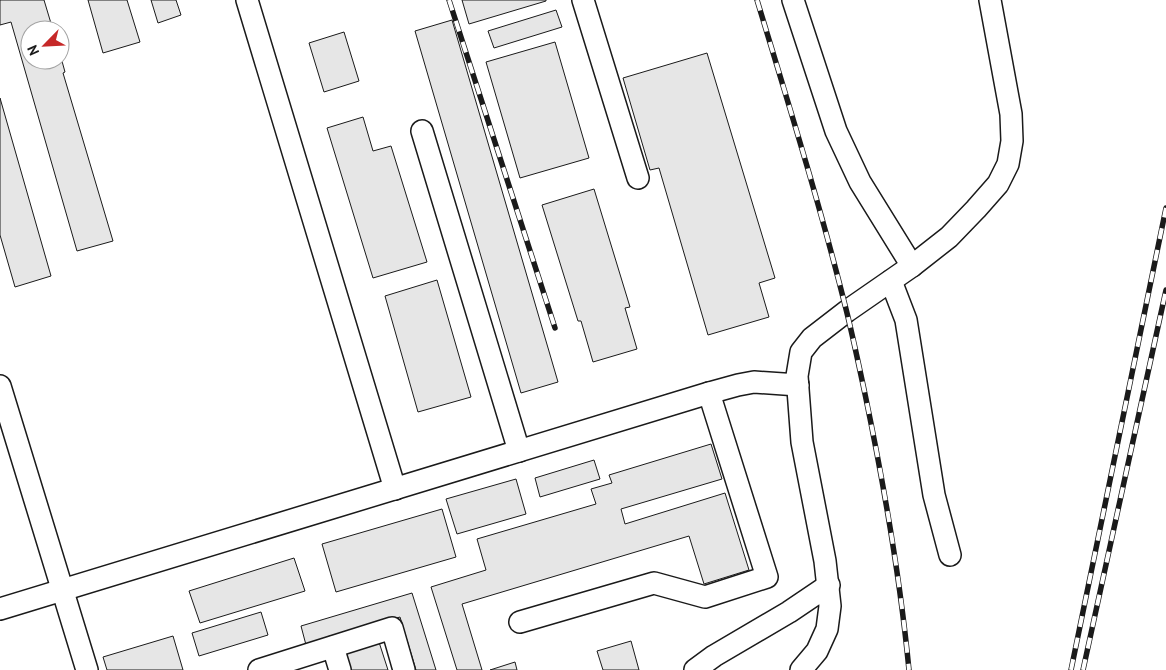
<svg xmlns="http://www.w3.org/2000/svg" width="1166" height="670" viewBox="0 0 1166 670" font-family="'PT Sans',sans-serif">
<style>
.building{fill:#e6e6e6;stroke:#1a1a1a}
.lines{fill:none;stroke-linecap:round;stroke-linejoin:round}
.minor-casing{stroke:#1a1a1a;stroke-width:24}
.minor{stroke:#fff;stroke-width:21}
.rail-casing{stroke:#1a1a1a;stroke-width:5.5}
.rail{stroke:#fff;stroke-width:4;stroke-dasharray:11;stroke-linecap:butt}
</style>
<rect width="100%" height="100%" fill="#fff"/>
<g class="building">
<polygon points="0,0 44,0 53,30 30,30 30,60 60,60 60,54 65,72 63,73 113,241 77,251 11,22 0,25"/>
<polygon points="88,0 127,0 140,42 103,53"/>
<polygon points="151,0 176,0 181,15 158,23"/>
<polygon points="462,0 546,0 546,1 469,24"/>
<polygon points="556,10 562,27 494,48 488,31"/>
<polygon points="452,20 558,382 521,393 415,31"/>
<polygon points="344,32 359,81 324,92 309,43"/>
<polygon points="555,42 589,158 520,178 486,62"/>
<polygon points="707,53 775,278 759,283 769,317 708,335 659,168 650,170 623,78"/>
<polygon points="0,98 51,276 15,287 0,235"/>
<polygon points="363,117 373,151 391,146 427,262 373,278 327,128"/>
<polygon points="594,189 630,307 625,308 637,349 593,362 581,321 578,321 542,205"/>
<polygon points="437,280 471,397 418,412 385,296"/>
<polygon points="711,444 722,479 621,509 625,524 725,493 749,570 704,584 689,536 462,604 482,670 457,670 431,587 486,570 477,539 596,504 591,489 612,483 609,475"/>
<polygon points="594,460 600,479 540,497 535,478"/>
<polygon points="516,479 526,514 457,534 446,499"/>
<polygon points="442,509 456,557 336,592 322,544"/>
<polygon points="294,558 305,591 200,623 189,591"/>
<polygon points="412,593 436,670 416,670 400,617 306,645 301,626"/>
<polygon points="261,612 268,635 199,656 192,633"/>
<polygon points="173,636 183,670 107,670 103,657"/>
<polygon points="378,639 388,670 350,670 344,650"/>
<polygon points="631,641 639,670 603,670 597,651"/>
<polygon points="515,662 517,670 490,670"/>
</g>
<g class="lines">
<g class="minor-casing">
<g id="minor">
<polyline points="247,0 395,489"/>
<polyline points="583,0 638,178"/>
<polyline points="793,0 836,131 860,182 912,266"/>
<polyline points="422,131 519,451"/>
<polyline points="891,281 906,320 934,495 950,555"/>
<polyline points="0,386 87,670"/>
<polyline points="0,609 709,393 738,385 754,382 798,385"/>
<polyline points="520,622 654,583 705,597 767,577 709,393"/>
<polyline points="333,647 340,670"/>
<polyline points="259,670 392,628 404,670"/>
<polyline points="695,670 714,656 789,612 829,585"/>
<polyline points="801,670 817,651 827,629 830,606 825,561 802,442 797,376 801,352 812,338 847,311 912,266 949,237 976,209 998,184 1008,164 1012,141 1011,114 990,0"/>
</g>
</g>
<use href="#minor" class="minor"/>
<g class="rail-casing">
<g id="rail">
<polyline points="449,0 555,328"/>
<path d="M757,0C788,102 820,205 846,309C853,337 859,366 865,394C884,485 900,577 909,670"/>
<polyline points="1071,670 1166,208"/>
<polyline points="1083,670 1166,290"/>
</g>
</g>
<use href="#rail" class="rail"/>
</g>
<g transform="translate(45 45) rotate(246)"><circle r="24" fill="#ffffff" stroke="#a3a3a3"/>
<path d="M0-4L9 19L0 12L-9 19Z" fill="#c62828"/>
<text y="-8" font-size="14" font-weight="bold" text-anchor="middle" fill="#1a1a1a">N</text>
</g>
</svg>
